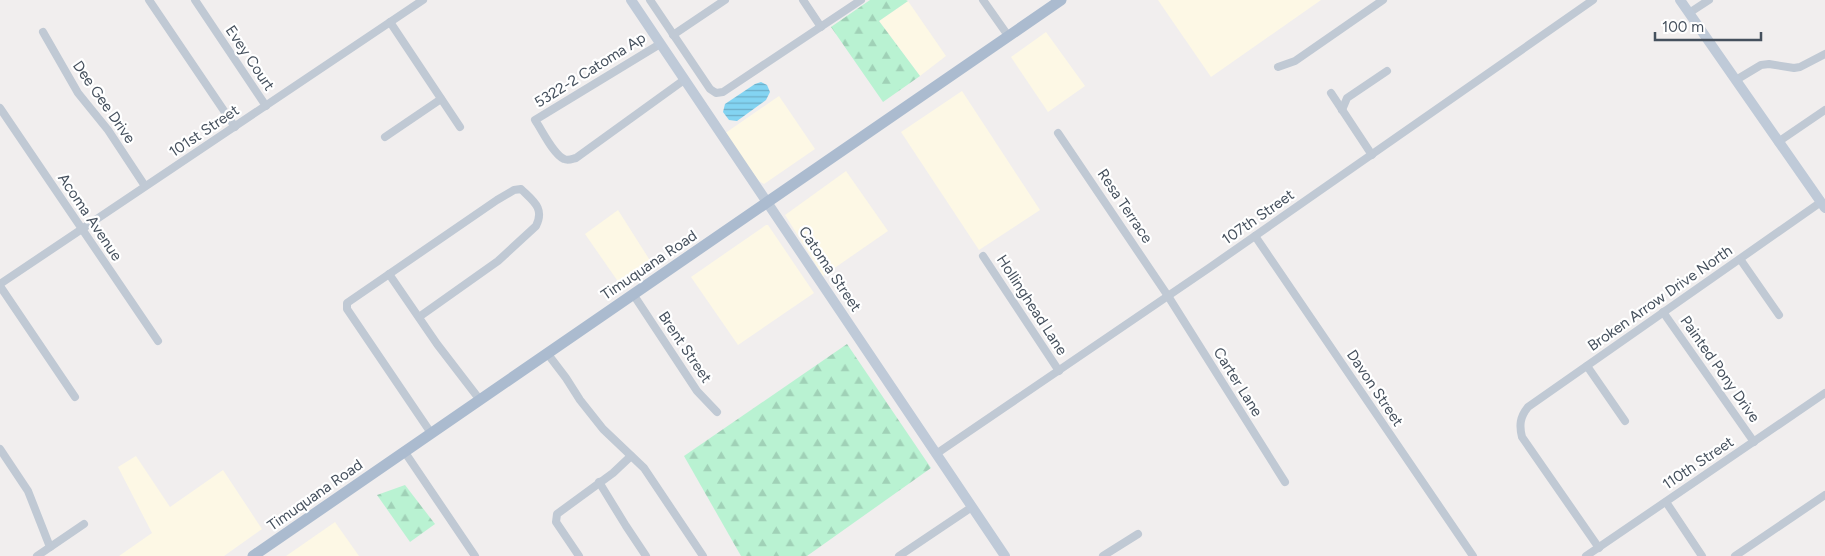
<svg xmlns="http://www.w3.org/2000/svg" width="1825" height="556" viewBox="0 0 1825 556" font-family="Figtree,sans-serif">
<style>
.commercial{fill:#fdf8e5}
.forest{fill:url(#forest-firs)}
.water{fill:url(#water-rules)}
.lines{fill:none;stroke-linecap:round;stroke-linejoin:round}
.street{stroke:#c0c9d4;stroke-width:8}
.secondary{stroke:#bfcad8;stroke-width:10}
.primary{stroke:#abbbcf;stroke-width:11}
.labels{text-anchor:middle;stroke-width:4.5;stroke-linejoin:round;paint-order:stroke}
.street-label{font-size:15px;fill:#45505d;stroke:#fff}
</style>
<defs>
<pattern id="forest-firs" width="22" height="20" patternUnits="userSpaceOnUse" patternTransform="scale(1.25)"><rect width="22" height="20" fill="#b9f2d2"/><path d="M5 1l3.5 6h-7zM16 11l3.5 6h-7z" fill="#a0d1b7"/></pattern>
<pattern id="water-rules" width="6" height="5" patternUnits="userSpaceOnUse" patternTransform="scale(1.25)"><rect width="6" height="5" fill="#83d4f2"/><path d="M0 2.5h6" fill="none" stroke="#6daec7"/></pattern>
</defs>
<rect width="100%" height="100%" fill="#f1eeee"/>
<g class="commercial">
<polygon points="1158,0 1321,0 1211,77"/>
<polygon points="908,1 946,56 920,76 879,21"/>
<polygon points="1046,32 1085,86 1048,112 1011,57"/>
<polygon points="962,91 1040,210 979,250 901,132"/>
<polygon points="779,96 815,149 764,184 759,181 724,134"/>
<polygon points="846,171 888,231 823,276 785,215"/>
<polygon points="618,210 651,262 619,283 585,234"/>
<polygon points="766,225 768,225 814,293 738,345 691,277"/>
<polygon points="136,456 170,507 223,470 262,529 224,556 119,556 152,533 118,467"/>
<polygon points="335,522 359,556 286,556"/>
</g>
<g class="forest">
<polygon points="870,0 906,0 908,1 879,21 920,76 883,102 831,27"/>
<polygon points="847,344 931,468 807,556 741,556 684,456"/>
<polygon points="405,485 435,524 410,542 377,495"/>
</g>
<polygon class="water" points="761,82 767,85 770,92 766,100 737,121 729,120 723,112 725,104 755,84"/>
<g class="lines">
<g class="street">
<polyline points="149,0 235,127"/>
<polyline points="195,0 266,106"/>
<polyline points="650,0 710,89 716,93 723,92 861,0"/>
<polyline points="803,0 821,27"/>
<polyline points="983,0 1009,37"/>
<polyline points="1689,13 1709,0"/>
<polyline points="390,22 460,127"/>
<polyline points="43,32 78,93 108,130 145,186"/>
<polyline points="673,35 725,0"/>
<path d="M660,44L535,120C542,130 553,154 564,159C568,161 572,159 576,158L684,80"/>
<polyline points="1278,67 1295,61 1383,0"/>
<polyline points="1736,80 1761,65 1769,64 1794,68 1800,67 1825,54"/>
<polyline points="1331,93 1372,155"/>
<polyline points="0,108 158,341"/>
<polyline points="1342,110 1347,98 1387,71"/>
<polyline points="1058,133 1168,296 1285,482"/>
<polyline points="385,137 441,99"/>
<polyline points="1778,142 1825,110"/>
<polyline points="1255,236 1473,556"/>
<polyline points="983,256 1059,371"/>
<polyline points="1740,259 1779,315"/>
<polyline points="389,274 437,344 480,400"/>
<polyline points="0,284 423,0"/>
<polyline points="0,286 75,397"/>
<polyline points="633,294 697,391 717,412"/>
<polyline points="1663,312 1754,442"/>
<path d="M419,317L498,261L536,226C545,208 533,201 521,189L514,190L497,200L347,303V309L431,433"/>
<polyline points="547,353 566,378 580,400 603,429 644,468 703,556"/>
<polyline points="1587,366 1625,421"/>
<polyline points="0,449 28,491 50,547"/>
<polyline points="404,451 475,556"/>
<polyline points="936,454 1209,268 1593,0"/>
<polyline points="599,482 626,526 646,556"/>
<polyline points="1666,502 1702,556"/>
<path d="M1599,548L1522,437C1519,425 1520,417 1528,407L1821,202"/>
<polyline points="37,556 84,524"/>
<polyline points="579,556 556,522 557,514 613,473 631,456"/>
<polyline points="899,556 972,507"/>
<polyline points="1103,556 1138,534"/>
<polyline points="1586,556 1825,393"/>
<polyline points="1735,556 1825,495"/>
</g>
<g class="secondary">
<polyline points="631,0 1005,556"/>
<polyline points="1680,0 1825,208"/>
</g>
<polyline class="primary" points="253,556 1061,0"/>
</g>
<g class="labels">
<g class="street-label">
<text transform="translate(250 58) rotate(56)" y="5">Evey Court</text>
<text transform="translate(590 70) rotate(-32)" y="5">5322-2 Catoma Ap</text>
<text transform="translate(104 102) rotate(55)" y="5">Dee Gee Drive</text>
<text transform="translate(204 131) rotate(-34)" y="5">101st Street</text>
<text transform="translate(1125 206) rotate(56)" y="5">Resa Terrace</text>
<text transform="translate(90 217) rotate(56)" y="5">Acoma Avenue</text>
<text transform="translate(1258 217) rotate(-35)" y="5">107th Street</text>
<text transform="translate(649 265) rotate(-34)" y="5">Timuquana Road</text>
<text transform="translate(830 269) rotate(56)" y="5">Catoma Street</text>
<text transform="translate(1660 298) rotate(-35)" y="5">Broken Arrow Drive North</text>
<text transform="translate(1032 305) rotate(57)" y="5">Hollinghead Lane</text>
<text transform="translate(685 347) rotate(56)" y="5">Brent Street</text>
<text transform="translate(1720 369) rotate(55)" y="5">Painted Pony Drive</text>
<text transform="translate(1238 382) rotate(58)" y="5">Carter Lane</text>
<text transform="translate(1375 388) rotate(56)" y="5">Davon Street</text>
<text transform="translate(1698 463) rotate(-34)" y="5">110th Street</text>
<text transform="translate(315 495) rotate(-35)" y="5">Timuquana Road</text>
</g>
</g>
<path d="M1655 32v8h106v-8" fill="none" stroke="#45505d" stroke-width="2.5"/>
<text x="1662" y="32" font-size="15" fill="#45505d" stroke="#ffffff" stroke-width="4" paint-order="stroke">100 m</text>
</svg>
